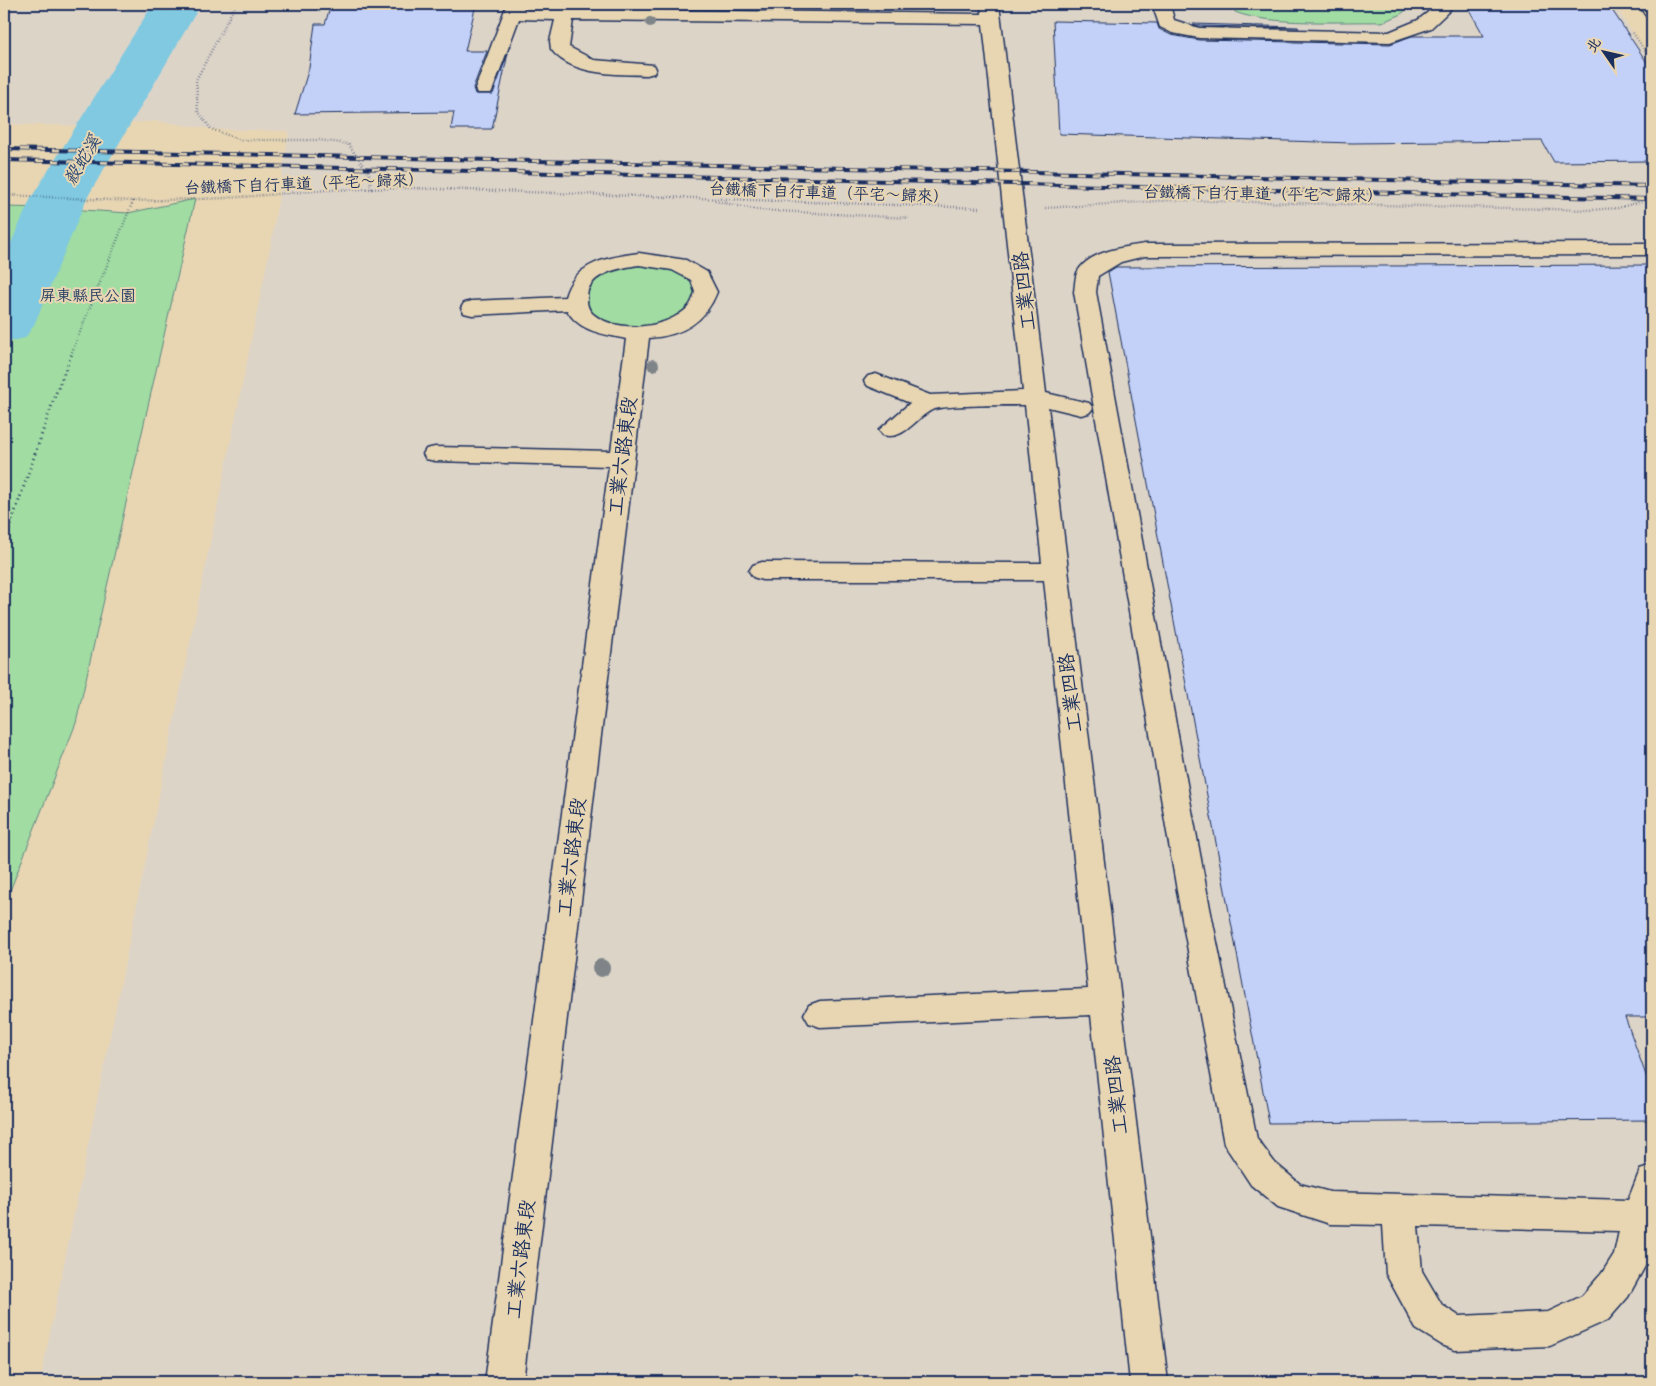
<svg xmlns="http://www.w3.org/2000/svg" width="1656" height="1386" viewBox="0 0 1656 1386" font-family="Caveat,'LXGW WenKai TC',sans-serif">
<style>
.built{fill:#ddd4c8}
.green{fill:#a1dca2;stroke:#5e8680}
.lines{fill:none;stroke-linecap:round;stroke-linejoin:round}
.river{fill:#80c9e1;fill-rule:evenodd}
.building{fill:#c3d1f8;stroke:#1b2f5e}
.minor-casing{stroke:#1b2f5e;stroke-width:3}
.major-casing{stroke:#1b2f5e;stroke-width:3}
.path-far1{stroke:#1b2f5e;stroke-width:2.5;stroke-dasharray:0.5 2.5;stroke-linecap:butt}
.path{stroke:#1b2f5e;stroke-width:3;stroke-dasharray:1 4;stroke-linecap:butt}
.minor{fill:#e8d6b3;fill-rule:evenodd}
.major{fill:#e8d6b3;fill-rule:evenodd}
.rail-casing{stroke:#1b2f5e;stroke-width:4}
.rail{stroke:#e8d6b3;stroke-width:2.5;stroke-dasharray:8;stroke-linecap:butt}
.tree{fill:#7e8488}
.labels{text-anchor:middle;stroke-width:4;stroke-linejoin:round;paint-order:stroke}
.far-street-label{font-size:16px;fill:#1b2f5e;stroke:#e8d6b3}
.far-park-label{font-size:16px;fill:#284065;stroke:#e8d6b3}
.far-water-label{font-size:18px;font-style:italic;fill:#2a4672;stroke:#e8d6b3}
.street-label{font-size:20px;fill:#1b2f5e;stroke:#e8d6b3}
</style>
<rect width="100%" height="100%" fill="#e8d6b3"/>
<filter id="ink" filterUnits="userSpaceOnUse"><feTurbulence type="fractalNoise" baseFrequency=".02" numOctaves="2"/><feDisplacementMap in="SourceGraphic" scale="10" xChannelSelector="R" yChannelSelector="G"/><feConvolveMatrix kernelMatrix="1 2 1 2 8 2 1 2 1" color-interpolation-filters="sRGB"/></filter>
<g filter="url(#ink)">
<polygon class="built" points="4,4 1614,4 1652,63 1652,1382 40,1382 272,238 289,131 211,129 157,121 89,126 4,124"/>
<g class="green">
<path d="M1232,4H1405L1407,9L1400,15L1382,22C1343,21 1269,26 1235,12Z"/>
<polygon points="195,199 76,723 4,906 4,207 54,208 128,213"/>
<polygon points="617,262 680,264 707,296 653,332 593,324 575,291"/>
</g>
<g class="lines">
<polygon class="river" points="153,4 201,4 87,198 34,325 25,338 4,343 4,259 31,198"/>
</g>
<g class="building">
<polygon points="331,4 476,4 465,51 487,51 473,88 475,94 493,94 508,53 492,129 451,129 454,112 295,114 309,68 315,24 325,24"/>
<polygon points="1466,4 1608,4 1652,70 1652,161 1554,162 1542,141 1352,143 1059,134 1053,21 1157,23 1159,29 1171,35 1199,40 1390,44 1412,36 1484,36"/>
<polygon points="1193,24 1298,27 1299,28 1199,26"/>
<polygon points="1652,265 1652,1017 1625,1017 1652,1092 1652,1120 1269,1123 1108,272 1116,267"/>
</g>
<g class="lines">
<g class="minor-casing">
<g id="minor">
<path d="M507,4H525L523,9H558L559,4H577L576,9L982,14L981,4H999L1046,393L1089,403L1093,408L1089,413L1081,415L1048,407L1168,1382H1130L1091,1015L820,1027L809,1023L804,1014L809,1005L820,1001L1088,989L1044,580H762L753,577L749,571L753,565L762,562L1042,563L1025,405C1010,405 940,405 932,410C914,419 904,441 883,435L879,430L910,403L868,386L864,381L868,376L876,374L930,395L1023,391L983,24L573,20L569,47L594,60L654,65L656,69L654,73L647,75C618,74 570,76 551,49L550,41L555,20L519,19L493,89L491,93H477L475,89Z"/>
<polygon points="1152,4 1170,4 1174,20 1199,28 1389,32 1418,20 1432,9 1429,4 1447,4 1450,10 1431,28 1390,42 1199,38 1172,33 1160,27"/>
<path d="M1652,243V255L1145,256L1121,262L1098,276L1096,292L1210,908L1257,1139L1275,1163L1300,1184L1330,1192L1628,1200L1640,1170L1652,1166V1240L1649,1259L1628,1297L1608,1320L1550,1346L1455,1350L1442,1345L1416,1329L1386,1274L1383,1225L1330,1224L1278,1207L1251,1185L1224,1144L1180,908L1074,292C1075,286 1075,278 1077,273C1088,251 1124,247 1145,244ZM1418,1226L1619,1231L1614,1254L1602,1273L1582,1296L1548,1312L1459,1316L1442,1305L1422,1271Z"/>
<path d="M639,253L686,260L707,272L717,292C705,323 681,336 649,338L523,1382H485L609,466L435,461L426,459L423,454L426,449L435,447L611,451L626,339C604,334 579,332 567,310L472,315L464,313L461,308L464,303L472,301L565,297C574,263 608,257 639,253ZM639,265L672,270L691,280L695,292C694,296 692,302 689,306C669,329 617,334 593,314C589,310 587,306 587,300C585,274 619,268 639,265Z"/>
</g>
</g>
<g class="major-casing">
<polygon id="major" points="1638,4 1652,4 1652,17 1646,16"/>
</g>
<g class="path-far1">
<polyline points="236,4 196,80 198,111 211,129 241,140 319,140 348,144 370,175 371,189"/>
<polyline points="1633,33 1652,61"/>
<polyline points="4,195 133,201 227,198 327,190 411,188 981,208"/>
<polyline points="715,201 758,210 909,218"/>
<polyline points="1045,208 1172,200 1589,210 1618,208 1652,198"/>
<polyline points="72,352 133,201"/>
</g>
<polyline class="path" points="4,544 56,393 73,351"/>
<use href="#minor" class="minor"/>
<use href="#major" class="major"/>
<g class="rail-casing">
<g id="rail">
<polyline points="4,149 1652,186"/>
<polyline points="4,160 1652,199"/>
</g>
</g>
<use href="#rail" class="rail"/>
</g>
<g class="tree">
<circle cx="650" cy="22" r="5"/>
<circle cx="653" cy="365" r="6"/>
<circle cx="601" cy="968" r="9"/>
</g>
</g>
<g class="labels">
<g class="far-street-label">
<text transform="translate(304 183) rotate(-2)" y="6">台鐵橋下自行車道（平宅～歸來）</text>
<text transform="translate(829 192) rotate(2)" y="6">台鐵橋下自行車道（平宅～歸來）</text>
<text transform="translate(1263 193) rotate(1)" y="6">台鐵橋下自行車道（平宅～歸來）</text>
</g>
<g class="far-park-label">
<text x="88" y="301">屏東縣民公園</text>
</g>
<g class="far-water-label">
<text transform="translate(82 160) rotate(-59)" y="6">殺蛇溪</text>
</g>
<g class="street-label">
<text transform="translate(1024 291) rotate(-96)" y="7">工業四路</text>
<text transform="translate(622 456) rotate(-83)" y="7">工業六路東段</text>
<text transform="translate(1070 693) rotate(-97)" y="7">工業四路</text>
<text transform="translate(571 857) rotate(-83)" y="7">工業六路東段</text>
<text transform="translate(1116 1095) rotate(-96)" y="7">工業四路</text>
<text transform="translate(520 1259) rotate(-83)" y="7">工業六路東段</text>
</g>
</g>
<rect width="1656" height="1386" fill="none" stroke="#e8d6b3" stroke-width="20"/>
<rect x="10" y="10" width="1636" height="1366" fill="none" stroke="#1b2f5e" stroke-width="2" filter="url(#ink)"/>
<g transform="translate(1604 52) rotate(304)" stroke="#e8d6b3" stroke-width="4" paint-order="stroke">
<path d="M0-4L9 19L0 12L-9 19Z" fill="#1b2f5e"/>
<text y="-8" font-size="14" font-weight="bold" text-anchor="middle" fill="#1b2f5e">北</text>
</g>
</svg>
